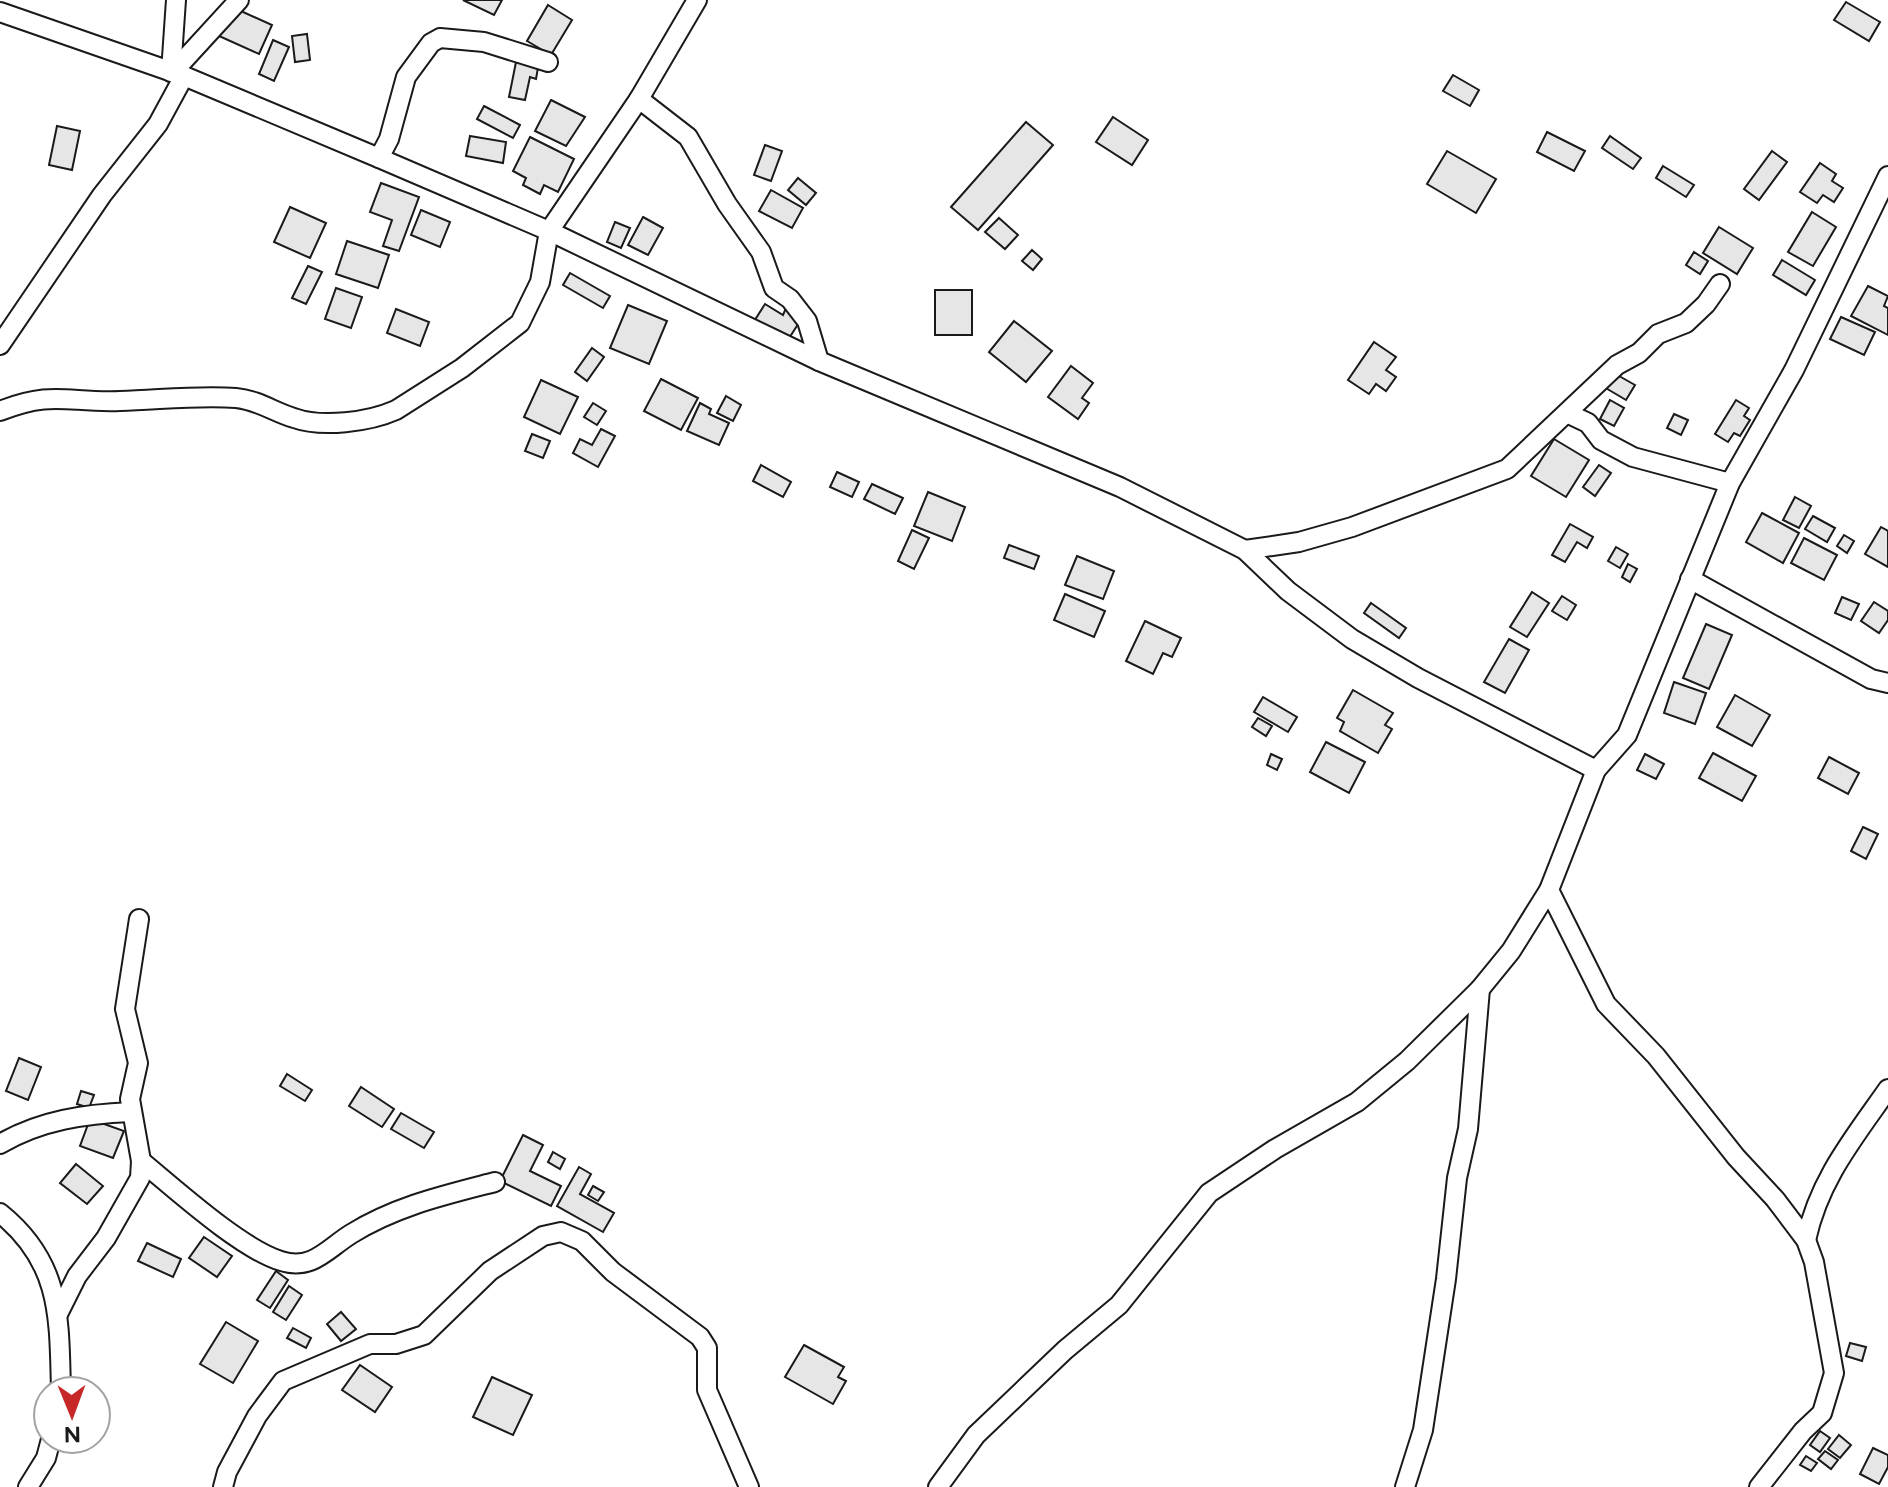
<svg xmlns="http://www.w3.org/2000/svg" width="1888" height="1487" viewBox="0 0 1888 1487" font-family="Figtree,sans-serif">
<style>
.building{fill:#e6e6e6;stroke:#1a1a1a;stroke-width:2}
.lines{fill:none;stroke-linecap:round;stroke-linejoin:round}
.minor-casing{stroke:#1a1a1a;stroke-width:22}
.minor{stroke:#fff;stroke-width:18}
</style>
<rect width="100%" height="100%" fill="#fff"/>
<g class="building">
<polygon points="463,0 502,0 494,15"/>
<polygon points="1846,2 1880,22 1869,41 1834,20"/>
<polygon points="548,5 572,20 551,55 527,41"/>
<polygon points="232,7 272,25 259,54 219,36"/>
<polygon points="307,34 310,60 295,62 292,36"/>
<polygon points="273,40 289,47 274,81 259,74"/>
<polygon points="517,57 539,62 536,79 530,77 525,100 509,97"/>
<polygon points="1453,75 1479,90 1470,106 1443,91"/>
<polygon points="551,100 585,117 566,146 535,131"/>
<polygon points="484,106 520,125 513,138 477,119"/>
<polygon points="1113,117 1148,140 1132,165 1096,142"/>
<polygon points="1026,122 1053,145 978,230 951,207"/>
<polygon points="57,126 80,131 72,170 49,165"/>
<polygon points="1547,132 1585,151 1574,171 1537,152"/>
<polygon points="470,136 506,142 503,163 466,156"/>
<polygon points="1610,136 1641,158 1633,169 1602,148"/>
<polygon points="530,137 574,159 558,192 544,185 540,194 523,185 526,178 513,171"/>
<polygon points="765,145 782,151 771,181 754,175"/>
<polygon points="1447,151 1496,179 1476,213 1427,184"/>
<polygon points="1772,151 1787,162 1759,200 1744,189"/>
<polygon points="1820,163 1836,174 1832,181 1843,188 1834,202 1823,195 1817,203 1800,192"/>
<polygon points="1663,166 1694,185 1686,197 1656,178"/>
<polygon points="798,178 816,193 806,205 788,190"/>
<polygon points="381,183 419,197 399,251 383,246 392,220 370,212"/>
<polygon points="771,190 803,208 792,228 759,211"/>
<polygon points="290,207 326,223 310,258 274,242"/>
<polygon points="421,210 450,222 440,247 411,235"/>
<polygon points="1812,212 1836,227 1813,266 1788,252"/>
<polygon points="643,217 663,228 648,255 628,245"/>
<polygon points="999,218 1018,235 1005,249 985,232"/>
<polygon points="615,222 630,228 621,248 607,242"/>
<polygon points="1719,227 1753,248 1737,274 1703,253"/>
<polygon points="347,241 389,255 378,288 336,274"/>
<polygon points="1032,250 1042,259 1033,270 1022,261"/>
<polygon points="1694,252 1708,261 1700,274 1686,265"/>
<polygon points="1782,260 1815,280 1806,295 1773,275"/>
<polygon points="308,266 322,272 306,304 292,298"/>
<polygon points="570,273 610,296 603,308 563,285"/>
<polygon points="1868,286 1888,296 1884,306 1888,308 1888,335 1851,316"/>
<polygon points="336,288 362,297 351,328 325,319"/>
<rect x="935" y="290" width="37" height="45"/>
<polygon points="765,304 783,315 786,308 802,318 786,343 753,323"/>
<polygon points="628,305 667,321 649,364 610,348"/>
<polygon points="396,309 429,322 420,346 387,333"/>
<polygon points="1841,317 1875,332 1864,355 1830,339"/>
<polygon points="1014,321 1052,351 1026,382 989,352"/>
<polygon points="1374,342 1396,357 1386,370 1396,377 1386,391 1376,384 1369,394 1348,380"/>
<polygon points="592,348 604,357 587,381 575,372"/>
<polygon points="1071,366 1093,383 1082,398 1089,403 1078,419 1048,397"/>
<polygon points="1612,372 1635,385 1626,400 1604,387"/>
<polygon points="661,379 698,398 681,430 644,411"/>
<polygon points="541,380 578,397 560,434 524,417"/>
<polygon points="726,396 741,405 733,421 717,413"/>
<polygon points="1610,400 1624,408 1614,426 1600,419"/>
<polygon points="1736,400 1749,408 1744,416 1750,420 1740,436 1734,433 1728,442 1715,434"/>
<polygon points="593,403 606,411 597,425 584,417"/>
<polygon points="700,403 711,409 709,414 729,423 719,445 687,431"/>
<polygon points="1674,414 1688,420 1681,435 1667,428"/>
<polygon points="601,429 615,436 598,467 573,453 580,439 592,445"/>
<polygon points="532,434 550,441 543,458 525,451"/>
<polygon points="1554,439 1589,460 1566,497 1531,476"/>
<polygon points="761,465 791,482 783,497 753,481"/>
<polygon points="1599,465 1611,473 1595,496 1583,487"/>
<polygon points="837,472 859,482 852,497 830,487"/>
<polygon points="872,484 903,498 895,514 864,499"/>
<polygon points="928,492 965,507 952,541 914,526"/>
<polygon points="1795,497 1811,506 1799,528 1783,520"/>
<polygon points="1762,513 1799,533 1783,563 1746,542"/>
<polygon points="1813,516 1835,528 1827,542 1805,529"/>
<polygon points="1570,524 1593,537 1587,548 1577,542 1565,562 1552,555"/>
<polygon points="1881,527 1888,531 1888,567 1865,554"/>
<polygon points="912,530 929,538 914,569 898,561"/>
<polygon points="1844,535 1854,541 1847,553 1837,546"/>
<polygon points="1804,538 1837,555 1824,580 1791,563"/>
<polygon points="1009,545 1039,556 1034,569 1004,558"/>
<polygon points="1616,547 1628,554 1620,568 1608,561"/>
<polygon points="1077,556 1114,571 1103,599 1065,585"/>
<polygon points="1628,564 1637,569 1630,582 1622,577"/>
<polygon points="1532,592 1549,603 1527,637 1510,627"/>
<polygon points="1065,594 1105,611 1094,637 1054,620"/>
<polygon points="1562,596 1576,605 1567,620 1552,611"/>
<polygon points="1842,597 1859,604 1851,620 1835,613"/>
<polygon points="1874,602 1888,611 1888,620 1879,633 1861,621"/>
<polygon points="1371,603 1406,628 1399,638 1364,613"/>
<polygon points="1145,621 1181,638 1172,657 1163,653 1153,674 1126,661"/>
<polygon points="1706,624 1732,635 1709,689 1683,678"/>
<polygon points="1509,639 1529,650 1505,693 1484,682"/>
<polygon points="1674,682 1706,693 1695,724 1664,713"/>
<polygon points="1353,690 1393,713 1385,725 1392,729 1378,753 1340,731 1344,722 1337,718"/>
<polygon points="1735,695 1770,715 1752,746 1717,727"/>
<polygon points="1263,697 1297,717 1288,732 1254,712"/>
<polygon points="1258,718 1272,726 1266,736 1252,727"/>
<polygon points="1326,742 1365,762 1349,793 1310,772"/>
<polygon points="1713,753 1756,776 1742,801 1699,778"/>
<polygon points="1271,754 1282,759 1277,770 1267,765"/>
<polygon points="1645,754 1664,764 1656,779 1637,770"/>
<polygon points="1829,757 1859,773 1848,794 1818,778"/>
<polygon points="1863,827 1878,834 1866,859 1851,851"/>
<polygon points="19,1058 41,1067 28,1100 6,1091"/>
<polygon points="287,1074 312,1090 305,1101 280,1086"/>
<polygon points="361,1087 394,1109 382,1127 349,1106"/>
<polygon points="81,1091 94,1095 89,1108 77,1104"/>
<polygon points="401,1113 434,1132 424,1148 391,1129"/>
<polygon points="90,1119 124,1131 113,1158 80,1146"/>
<polygon points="523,1135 543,1145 530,1171 561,1186 551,1206 500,1181"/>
<polygon points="553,1152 565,1159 560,1169 548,1162"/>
<polygon points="76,1164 103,1186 87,1204 60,1183"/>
<polygon points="579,1167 591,1174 580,1194 614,1213 603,1232 557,1206"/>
<polygon points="593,1186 604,1192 598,1201 588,1195"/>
<polygon points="204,1237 232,1256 217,1277 189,1258"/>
<polygon points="147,1243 181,1259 173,1277 138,1261"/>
<polygon points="276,1271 288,1280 270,1308 257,1300"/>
<polygon points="289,1286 302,1295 286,1320 273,1312"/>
<polygon points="341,1312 356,1329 341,1341 327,1324"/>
<polygon points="226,1322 258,1341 233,1383 200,1364"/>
<polygon points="293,1328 311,1338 306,1348 287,1338"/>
<polygon points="1850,1343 1866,1347 1862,1361 1846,1356"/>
<polygon points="804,1345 844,1367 838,1377 846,1381 833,1404 785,1377"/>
<polygon points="360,1365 392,1387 375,1412 342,1390"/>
<polygon points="492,1377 532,1395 513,1435 473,1417"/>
<polygon points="1820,1431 1830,1438 1820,1452 1810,1445"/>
<polygon points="1839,1435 1851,1445 1840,1458 1828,1449"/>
<polygon points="1873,1448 1888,1455 1888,1467 1879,1484 1860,1474"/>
<polygon points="1825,1451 1838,1460 1831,1469 1818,1459"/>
<polygon points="1806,1456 1817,1463 1811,1471 1800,1465"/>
</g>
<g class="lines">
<g class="minor-casing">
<g id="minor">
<polyline points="0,12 184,76 379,158 549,231 819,361 1120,487 1245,550 1288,591 1352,639 1418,678 1596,770"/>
<polyline points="171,72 176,0"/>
<polyline points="173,72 239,0"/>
<polyline points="639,99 688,137 727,204 761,252 774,288 790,299 807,321 819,361"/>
<polyline points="379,158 389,139 406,77 431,43 440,38 484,42 548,62"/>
<polyline points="0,345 102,195 158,124 184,76"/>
<path d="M0,411C53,390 67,403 120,401C159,400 198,395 236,398C258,400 274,412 294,418C322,428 369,422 396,410L462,368L520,323L540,282L549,231L639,99L697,0"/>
<polyline points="1567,413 1588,423 1601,440 1633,457 1730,483"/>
<polyline points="1245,550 1299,542 1352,527 1507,469 1617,365 1639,353 1658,334 1686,323 1706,304 1720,284"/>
<polyline points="1690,579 1871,679 1888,683"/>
<polyline points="1549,890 1606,1004 1656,1056 1736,1157 1775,1199 1806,1240 1814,1262 1834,1373 1822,1413 1803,1431 1759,1487"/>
<path d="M0,1144C41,1120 85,1114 131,1112"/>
<path d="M141,1161C175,1189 241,1249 281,1261C312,1271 327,1249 351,1234C396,1206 445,1195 495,1182"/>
<path d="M0,1213C62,1263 59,1318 61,1391"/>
<path d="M1806,1240C1819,1180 1853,1139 1888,1089"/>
<polyline points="58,1314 77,1276 106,1238 140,1178 141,1161 130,1099 138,1063 125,1009 139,919"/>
<polyline points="28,1487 46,1458 51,1439"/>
<polyline points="223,1487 227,1472 257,1416 283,1381 370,1344 396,1344 424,1335 490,1271 543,1236 561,1232 582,1241 613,1272 700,1337 707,1348 707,1390 749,1487"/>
<polyline points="938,1487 976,1435 1065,1350 1119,1305 1209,1193 1275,1149 1357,1102 1407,1061 1480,989 1511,951 1549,890 1596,770 1627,735 1730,483 1794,370 1888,176"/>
<polyline points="1405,1487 1423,1430 1446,1279 1457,1178 1468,1129 1480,989"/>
</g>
</g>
<use href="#minor" class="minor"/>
</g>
<g transform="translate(72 1415) rotate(179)"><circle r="38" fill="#ffffff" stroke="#a3a3a3" stroke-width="2"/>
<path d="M0-6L14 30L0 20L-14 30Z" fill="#c62828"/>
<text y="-12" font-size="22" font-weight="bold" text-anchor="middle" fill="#1a1a1a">N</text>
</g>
</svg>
